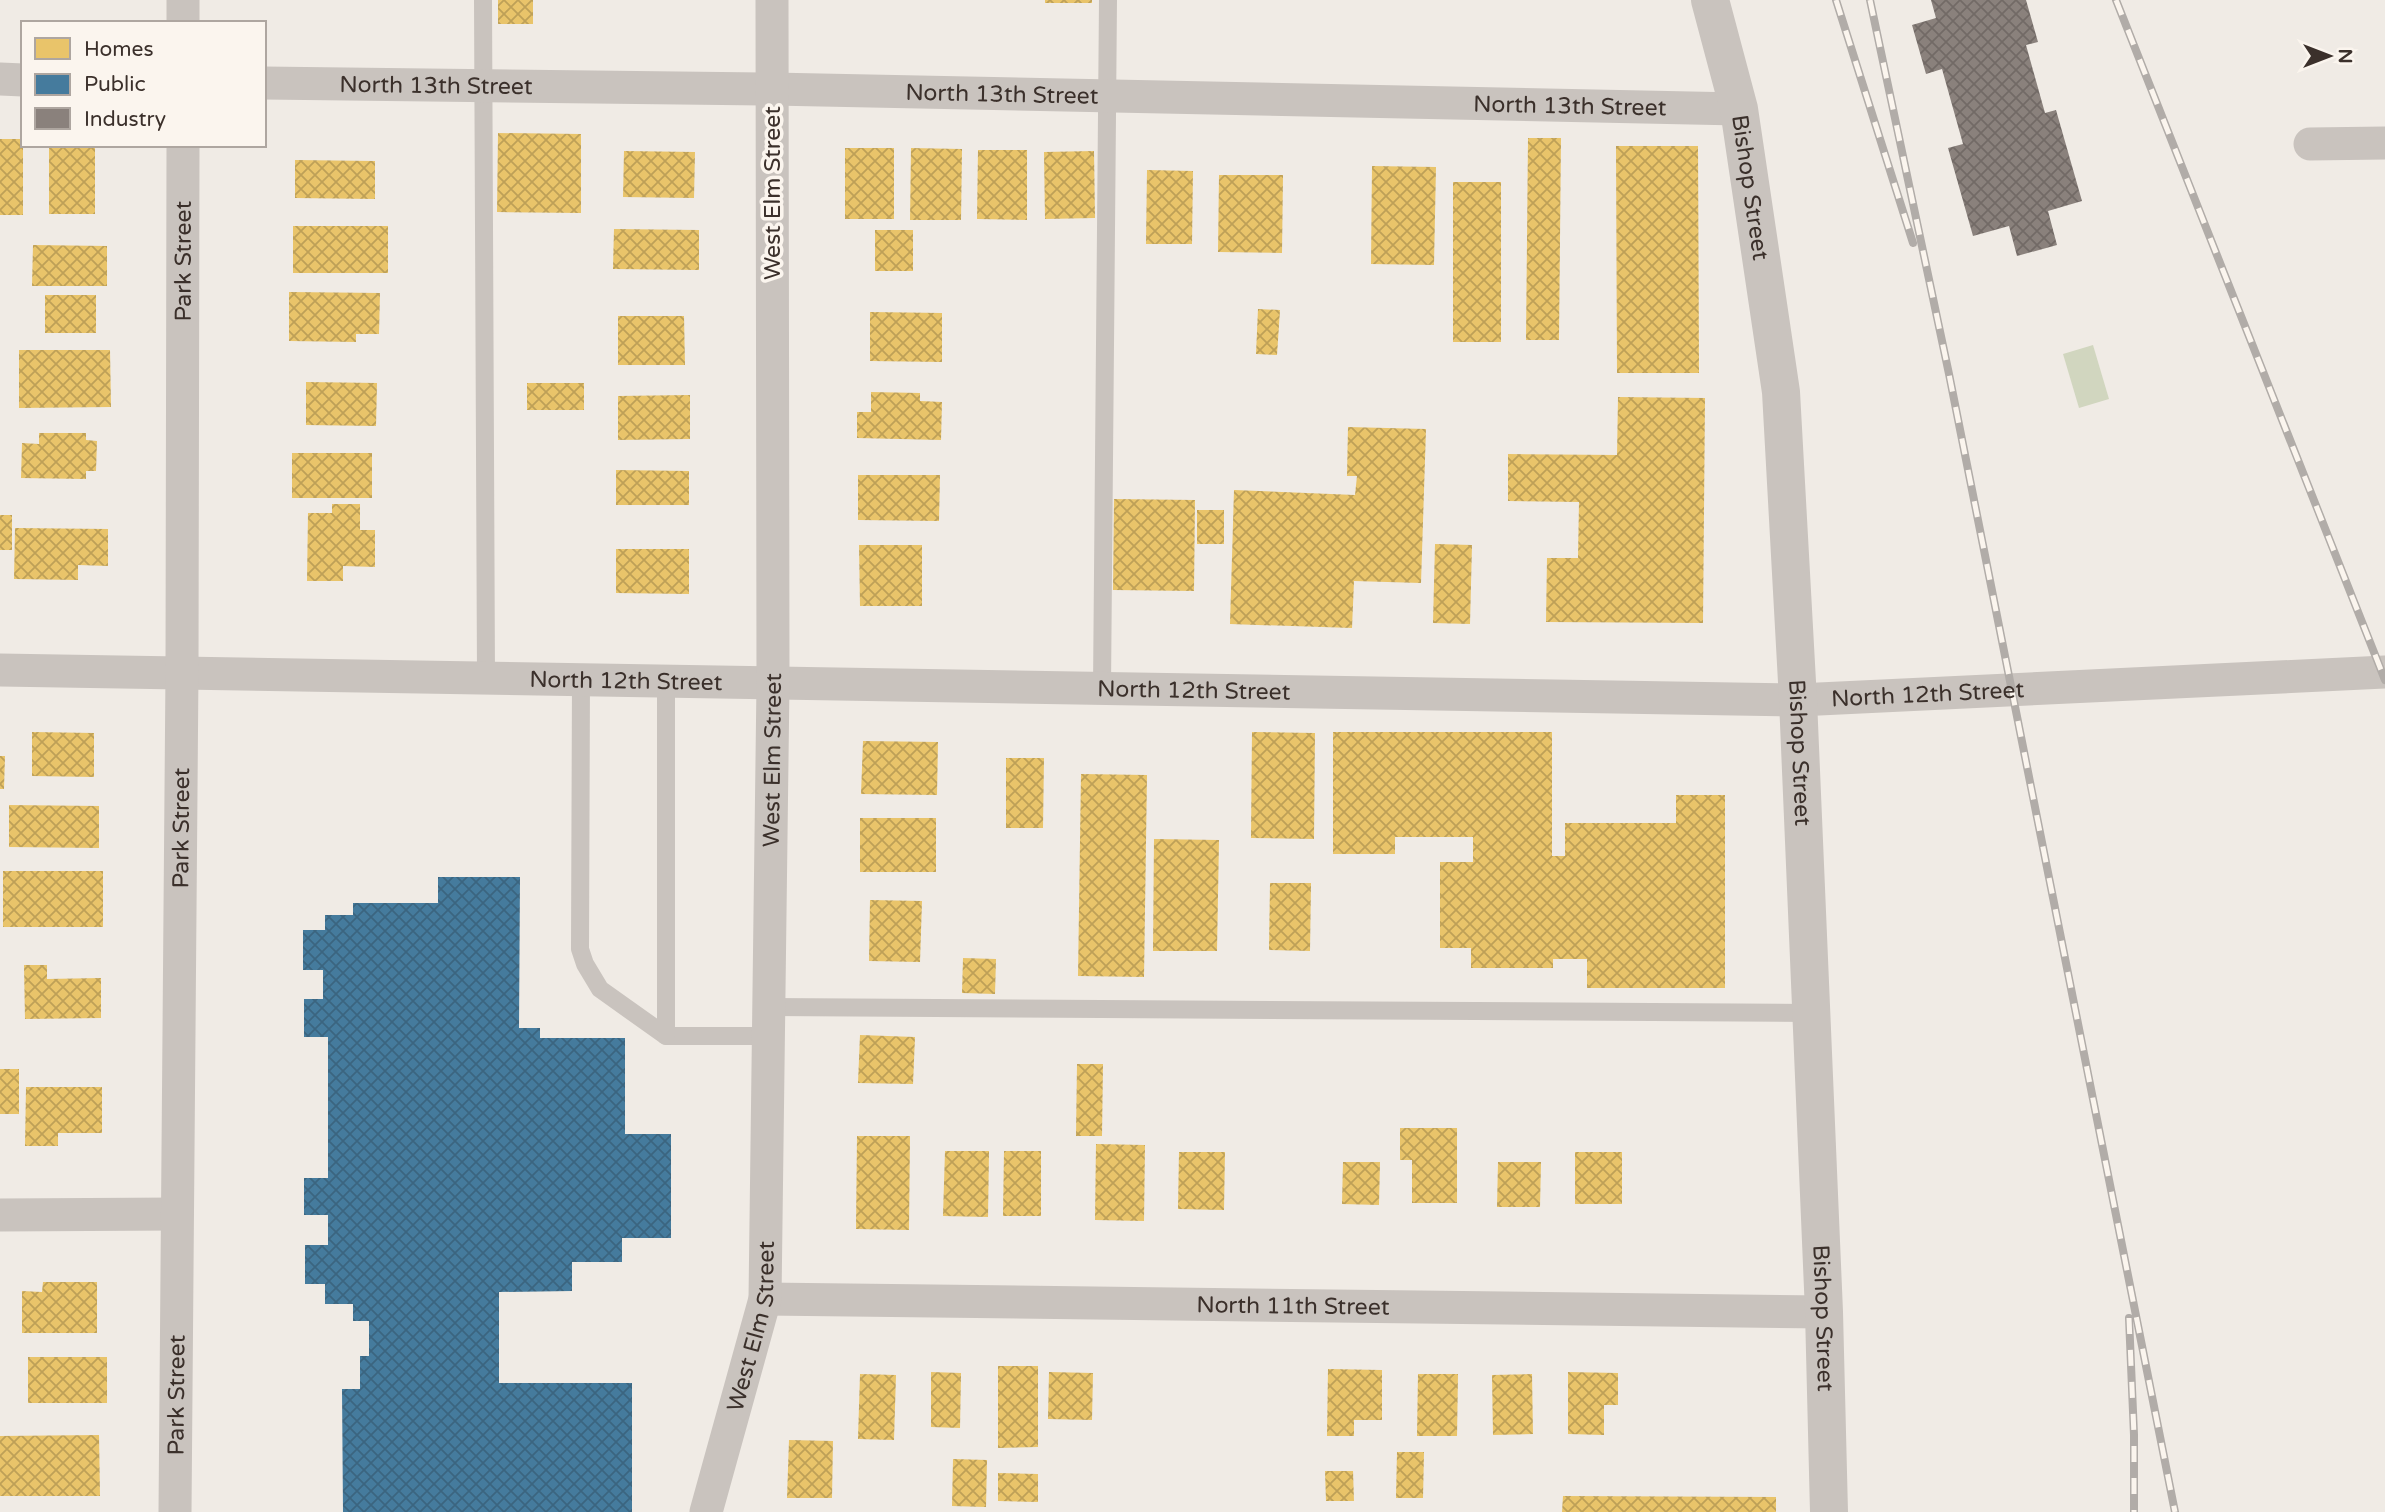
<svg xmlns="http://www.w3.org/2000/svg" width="2385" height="1512" viewBox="0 0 2385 1512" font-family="'Varela Round',sans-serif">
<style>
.green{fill:#d1d6bf}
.homes{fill:url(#homes-cross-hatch)}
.public{fill:url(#public-cross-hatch)}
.industry{fill:url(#industry-cross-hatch)}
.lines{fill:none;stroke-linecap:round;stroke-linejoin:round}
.service{stroke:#c9c3be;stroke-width:18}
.minor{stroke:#c9c3be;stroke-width:33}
.tertiary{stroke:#c9c3be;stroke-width:38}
.rail-casing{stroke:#b1aca8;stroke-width:8}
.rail{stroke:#fbf5ee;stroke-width:5;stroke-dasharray:16;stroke-linecap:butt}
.labels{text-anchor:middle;stroke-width:7;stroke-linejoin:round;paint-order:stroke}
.street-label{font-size:23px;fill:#3b302b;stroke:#fbf5ee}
</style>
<defs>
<pattern id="homes-cross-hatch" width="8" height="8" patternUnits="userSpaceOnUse" patternTransform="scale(1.75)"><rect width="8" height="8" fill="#e9c46a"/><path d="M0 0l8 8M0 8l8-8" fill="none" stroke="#bea057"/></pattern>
<pattern id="public-cross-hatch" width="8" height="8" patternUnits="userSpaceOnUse" patternTransform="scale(1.75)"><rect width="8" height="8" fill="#457b9d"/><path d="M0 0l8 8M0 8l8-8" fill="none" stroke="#3b6580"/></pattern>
<pattern id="industry-cross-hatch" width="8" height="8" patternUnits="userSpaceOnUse" patternTransform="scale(1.75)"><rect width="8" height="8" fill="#8a817c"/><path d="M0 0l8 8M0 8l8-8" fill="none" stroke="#726a66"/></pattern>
</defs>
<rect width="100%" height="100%" fill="#f0ebe5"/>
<polygon class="green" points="2093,345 2109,399 2079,408 2063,354"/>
<g class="homes">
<rect x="498" y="0" width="35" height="24"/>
<rect x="1045" y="0" width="47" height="3"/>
<polygon points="498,133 581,134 581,213 497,212"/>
<polygon points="1528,138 1561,138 1559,340 1526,340"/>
<rect x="0" y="139" width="23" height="76"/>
<rect x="49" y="145" width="46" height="69"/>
<polygon points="1616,146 1698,146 1699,373 1617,373"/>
<rect x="845" y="148" width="49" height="71"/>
<polygon points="911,148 962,149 961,220 910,220"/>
<polygon points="978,150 1027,150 1027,220 977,219"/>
<polygon points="624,151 695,152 694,198 623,197"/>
<polygon points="1094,151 1095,218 1045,219 1044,152"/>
<polygon points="295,160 375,161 375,199 295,198"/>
<polygon points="1372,166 1436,167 1434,265 1371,264"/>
<polygon points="1147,170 1193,171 1192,244 1146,244"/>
<polygon points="1219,175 1283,175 1282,253 1218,252"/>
<rect x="1453" y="182" width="48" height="160"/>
<rect x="293" y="226" width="95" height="47"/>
<polygon points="614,229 699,230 699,270 613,269"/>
<rect x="875" y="230" width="38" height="41"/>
<polygon points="33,245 107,246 107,286 32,286"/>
<polygon points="289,292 380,293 379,334 356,334 356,342 289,341"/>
<rect x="45" y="295" width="51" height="38"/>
<polygon points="1258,309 1280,310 1277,355 1256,354"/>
<polygon points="870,312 942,313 942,362 870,361"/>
<polygon points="618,316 684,316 685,365 618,365"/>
<polygon points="19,350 110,350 111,407 19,408"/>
<polygon points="306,382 377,383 376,426 306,425"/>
<rect x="527" y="383" width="57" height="27"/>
<polygon points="871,392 920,393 920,401 942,402 941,440 857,438 857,412 871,412"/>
<polygon points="690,395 690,439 618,440 618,396"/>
<polygon points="1618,397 1705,398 1703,623 1546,622 1547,558 1578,558 1579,502 1508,501 1508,454 1617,455"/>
<polygon points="1348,427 1426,429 1421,583 1354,581 1352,628 1230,624 1234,490 1355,495 1357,476 1347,476"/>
<polygon points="39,433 86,433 86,440 97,441 96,471 86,471 86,479 21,478 22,443 39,444"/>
<rect x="292" y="453" width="80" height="45"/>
<polygon points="616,470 689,471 689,505 616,505"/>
<polygon points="858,475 940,475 939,521 858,520"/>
<polygon points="1114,499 1195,500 1194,591 1113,590"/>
<polygon points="332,504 360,504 360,530 375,530 375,567 343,566 343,581 307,581 308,513 332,513"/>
<rect x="1197" y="510" width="27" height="34"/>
<rect x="0" y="515" width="12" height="35"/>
<polygon points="15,528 108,529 108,566 78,565 78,580 14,579"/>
<polygon points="1435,544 1472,545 1470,624 1433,623"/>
<polygon points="859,545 922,545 922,606 860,606"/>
<polygon points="616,549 689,549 689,594 616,593"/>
<polygon points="32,732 94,733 94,777 32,776"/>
<polygon points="1252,732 1315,733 1314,839 1251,838"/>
<polygon points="1333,732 1552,732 1552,856 1565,856 1565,823 1676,823 1676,795 1725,795 1725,988 1587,988 1587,959 1553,959 1553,968 1471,968 1471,948 1440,948 1440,862 1473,862 1473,837 1395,837 1395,854 1333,854"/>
<polygon points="863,741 938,742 937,795 861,794"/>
<polygon points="0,756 5,756 4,789 0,789"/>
<polygon points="1006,758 1044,758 1043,828 1006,828"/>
<polygon points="1081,774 1147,775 1144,977 1078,976"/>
<polygon points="9,805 99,806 99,848 9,847"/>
<rect x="860" y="818" width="76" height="54"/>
<polygon points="1154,839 1219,840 1217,951 1153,951"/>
<rect x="3" y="871" width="100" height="56"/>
<polygon points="1270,883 1311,883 1310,951 1269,950"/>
<polygon points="870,900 922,901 920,962 869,961"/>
<polygon points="963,958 996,959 995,994 962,993"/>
<polygon points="24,965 47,965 47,979 101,978 101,1018 25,1019"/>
<polygon points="860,1035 915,1037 913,1084 858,1083"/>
<polygon points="1077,1064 1103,1064 1102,1136 1076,1136"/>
<rect x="0" y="1069" width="19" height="45"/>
<polygon points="26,1087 102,1087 102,1133 58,1133 58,1146 25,1146"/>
<polygon points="1400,1128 1457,1128 1457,1203 1412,1203 1412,1160 1400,1160"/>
<polygon points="857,1136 910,1136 909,1230 856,1229"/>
<polygon points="1096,1144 1145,1145 1144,1221 1095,1220"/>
<polygon points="945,1151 989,1151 988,1217 943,1216"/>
<polygon points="1004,1151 1041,1151 1041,1216 1003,1216"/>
<polygon points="1179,1152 1225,1152 1224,1210 1178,1209"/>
<rect x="1575" y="1152" width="47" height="52"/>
<polygon points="1343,1162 1380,1162 1379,1205 1342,1204"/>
<polygon points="1498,1162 1541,1162 1540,1207 1497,1207"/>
<polygon points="43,1282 97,1282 97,1333 22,1333 22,1291 42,1292"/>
<rect x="28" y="1357" width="79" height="46"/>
<polygon points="998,1366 1038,1366 1038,1447 998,1448"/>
<polygon points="1328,1369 1382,1370 1382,1420 1354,1420 1354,1436 1327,1436"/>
<polygon points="931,1372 961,1373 960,1428 931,1427"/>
<polygon points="1049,1372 1093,1373 1092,1420 1048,1419"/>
<polygon points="1568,1372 1618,1373 1618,1405 1604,1405 1604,1435 1568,1434"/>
<polygon points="860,1374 896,1375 894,1440 858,1439"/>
<polygon points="1418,1374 1458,1374 1457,1436 1417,1436"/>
<polygon points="1532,1374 1533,1434 1493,1435 1492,1375"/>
<polygon points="99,1435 100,1496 0,1496 0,1436"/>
<polygon points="789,1440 833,1441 832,1498 787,1498"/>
<polygon points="1397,1452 1424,1452 1423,1498 1396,1498"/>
<polygon points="953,1459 987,1460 986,1507 952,1506"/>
<polygon points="1325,1471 1353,1471 1354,1501 1326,1501"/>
<polygon points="998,1473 1038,1474 1038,1502 998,1501"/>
<polygon points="1563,1496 1776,1497 1776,1512 1562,1512"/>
</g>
<polygon class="public" points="438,877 520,877 519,1028 540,1028 540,1038 625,1038 625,1134 671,1134 671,1238 622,1238 622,1262 572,1262 572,1291 499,1292 499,1383 632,1383 632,1512 343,1512 342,1389 360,1389 360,1356 369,1356 369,1321 353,1321 353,1304 325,1304 325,1284 305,1284 305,1245 328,1245 328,1215 304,1215 304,1178 328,1178 328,1037 304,1037 304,999 323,999 323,970 303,970 303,930 325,930 325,915 353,915 353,903 438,903"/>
<polygon class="industry" points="1931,0 2026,0 2038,42 2026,45 2045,113 2056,110 2082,201 2048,211 2057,245 2017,256 2009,226 1973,236 1948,148 1963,144 1942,69 1926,74 1912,25 1936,18"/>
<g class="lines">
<g class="service">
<polyline points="483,0 486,677"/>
<polyline points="581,679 580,949 585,964 600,989 666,1036 768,1036"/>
<polyline points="666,681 666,1036"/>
<polyline points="1102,688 1108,0"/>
<polyline points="769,1007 1811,1013"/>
</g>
<g class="minor">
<polyline points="183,23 183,0"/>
<polyline points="0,79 23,80"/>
<path id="s1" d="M264,83L772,89L1739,109"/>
<polyline points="2310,144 2385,143"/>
<path id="s2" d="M0,670L1798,700L2385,672"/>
<polyline points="0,1215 177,1214"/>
<path id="s3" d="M765,1299L1824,1312"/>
<path id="s4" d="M175,1512L182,671L183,145"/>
<path id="s5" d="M706,1512L765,1299L773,683L772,0"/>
</g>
<path class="tertiary" id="s6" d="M1710,0L1739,109L1781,392L1798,700L1824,1312L1829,1512"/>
<g class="rail-casing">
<g id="rail">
<polyline points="1836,0 1913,243"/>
<polyline points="1870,0 1949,374 2175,1512"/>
<polyline points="2116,0 2385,680"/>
<polyline points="2129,1318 2134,1435 2134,1512"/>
</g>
</g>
<use href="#rail" class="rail"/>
</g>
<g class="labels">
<g class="street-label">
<text dy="8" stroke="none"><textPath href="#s1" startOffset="172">North 13th Street</textPath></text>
<text dy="8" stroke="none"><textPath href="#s1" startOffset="738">North 13th Street</textPath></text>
<text dy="8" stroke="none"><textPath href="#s1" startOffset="1306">North 13th Street</textPath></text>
<text dy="8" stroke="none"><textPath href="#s6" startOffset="192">Bishop Street</textPath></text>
<text transform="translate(772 193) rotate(-90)" y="8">West Elm Street</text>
<text dy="8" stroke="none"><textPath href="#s4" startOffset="1251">Park Street</textPath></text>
<text dy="8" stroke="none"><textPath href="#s2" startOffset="626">North 12th Street</textPath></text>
<text dy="8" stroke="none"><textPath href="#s2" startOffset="1194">North 12th Street</textPath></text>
<text dy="8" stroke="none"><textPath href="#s2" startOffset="1928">North 12th Street</textPath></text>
<text dy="8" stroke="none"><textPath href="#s6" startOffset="760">Bishop Street</textPath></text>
<text dy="8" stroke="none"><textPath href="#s5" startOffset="760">West Elm Street</textPath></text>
<text dy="8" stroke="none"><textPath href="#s4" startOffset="684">Park Street</textPath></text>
<text dy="8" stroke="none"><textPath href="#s3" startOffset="528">North 11th Street</textPath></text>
<text dy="8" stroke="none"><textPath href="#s6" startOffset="1326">Bishop Street</textPath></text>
<text dy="8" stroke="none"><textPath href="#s5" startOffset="192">West Elm Street</textPath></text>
<text dy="8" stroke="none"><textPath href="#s4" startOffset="117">Park Street</textPath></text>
</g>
</g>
<rect x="21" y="21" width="245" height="126" fill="#fbf5ee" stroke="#aea6a0" stroke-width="2"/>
<rect x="35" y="38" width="35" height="21" fill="#e9c46a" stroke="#aea6a0" stroke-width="2"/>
<text x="84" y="56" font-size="21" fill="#3b302b">Homes</text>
<rect x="35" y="74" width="35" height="21" fill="#457b9d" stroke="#aea6a0" stroke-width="2"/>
<text x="84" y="91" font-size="21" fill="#3b302b">Public</text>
<rect x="35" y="108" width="35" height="21" fill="#8a817c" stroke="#aea6a0" stroke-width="2"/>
<text x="84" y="126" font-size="21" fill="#3b302b">Industry</text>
<g transform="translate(2329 56) rotate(90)" stroke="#fbf5ee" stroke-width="5" paint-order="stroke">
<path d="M0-5L12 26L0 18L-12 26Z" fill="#3b302b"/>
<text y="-10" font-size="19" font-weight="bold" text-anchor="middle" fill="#3b302b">N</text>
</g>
</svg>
